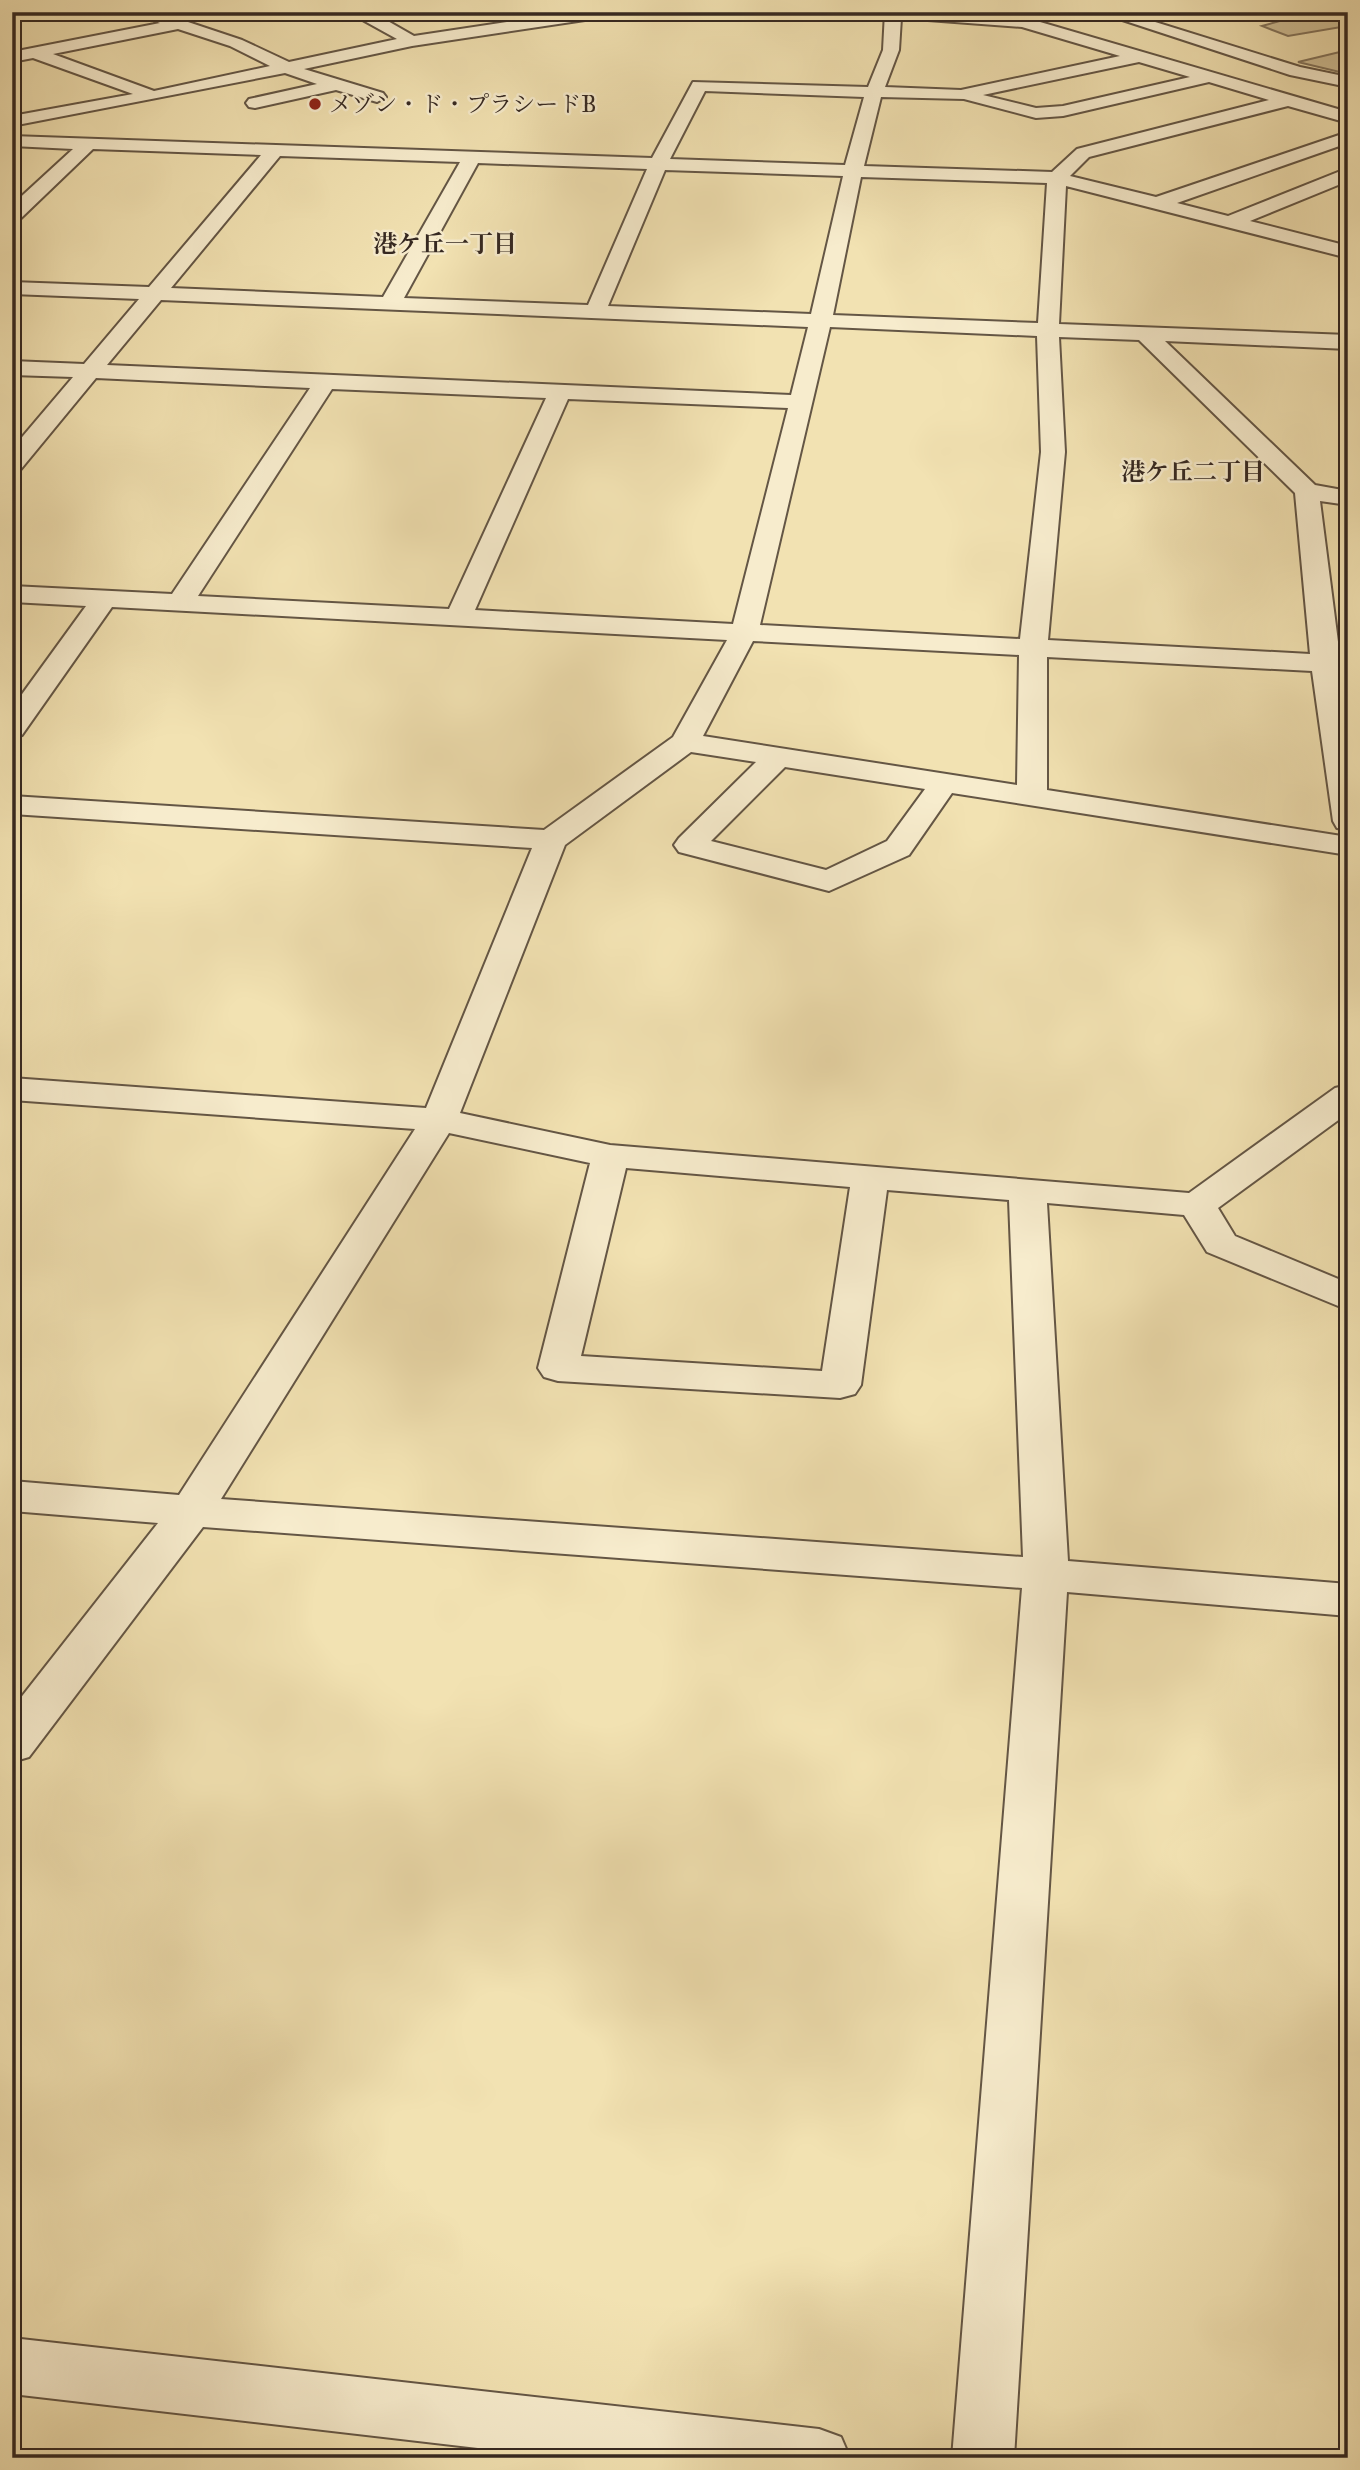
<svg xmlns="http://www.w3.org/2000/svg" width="1360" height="2470" viewBox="0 0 1360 2470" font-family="'IM FELL Great Primer','Noto Serif JP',serif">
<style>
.green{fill:#d2c299;stroke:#84755d;stroke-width:2}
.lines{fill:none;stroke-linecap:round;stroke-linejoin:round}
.minor-casing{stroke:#645645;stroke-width:4}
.minor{fill:#f7eccd;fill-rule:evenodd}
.poi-dot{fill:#8f2418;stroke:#f7eccd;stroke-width:2.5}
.labels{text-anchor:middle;stroke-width:5;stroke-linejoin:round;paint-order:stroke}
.far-poi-label{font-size:23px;fill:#352821;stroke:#f7eccd;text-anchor:start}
.far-neighbourhood-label{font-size:24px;font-weight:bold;fill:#352821;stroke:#f7eccd}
</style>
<rect width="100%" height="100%" fill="#f2e2b2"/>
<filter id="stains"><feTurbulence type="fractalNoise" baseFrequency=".00286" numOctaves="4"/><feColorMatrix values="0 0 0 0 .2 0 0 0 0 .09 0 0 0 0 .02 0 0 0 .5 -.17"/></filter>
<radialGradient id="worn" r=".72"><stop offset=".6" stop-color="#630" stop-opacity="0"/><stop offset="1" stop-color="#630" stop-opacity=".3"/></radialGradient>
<g class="green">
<polygon points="1312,12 1348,12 1348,29 1341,27 1288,36 1262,26"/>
<polygon points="1348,50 1348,74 1298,62"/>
</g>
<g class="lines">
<g class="minor-casing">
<g id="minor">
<path d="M133,12H158L242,40L289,62L397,39L359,18V12H384L379,16L414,36L572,12H613L605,17L412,46L304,69L383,93L386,97L377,102L336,90L255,108L249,107L246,103L249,99L317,84L285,73L12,126V116L133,94L33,58L12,62V52L160,23ZM178,29L230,46L270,66L154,91L53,54Z"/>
<path d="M885,12L1023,17L1348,112V123L1288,106L1089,157L1070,176L1156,197L1348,132V143L1177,203L1228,216L1348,168V181L1250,221L1348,246V258L1066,186L1059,324L1348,335V349L1165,341L1315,485L1348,491V505L1320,501L1348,720V830L1337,828L1333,821L1312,671L1047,657V790L1348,837V855L952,793L909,855L829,891L679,852L674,845L679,838L756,762L691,752L565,845L460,1113L610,1145L1189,1193L1335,1088L1348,1085V1113L1218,1208L1235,1236L1348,1283V1310L1207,1252L1184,1215L1047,1203L1068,1561L1348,1584V1616L1067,1592L1014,2458H952L1022,1588L203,1527L29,1757L12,1762V1709L158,1523L12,1511V1481L179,1495L415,1129L12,1100V1078L426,1108L532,848L12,814V796L544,830L673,737L727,640L112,607L22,735L12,738V708L86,606L12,602V586L172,594L310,388L96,378L21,469L12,471V449L73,377L12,375V361L84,364L139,299L12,294V282L149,287L261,155L93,149L19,220L12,222V205L73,149L12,146V136L652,158L693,82L868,87L883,50ZM901,18L1022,27L1120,56L961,90L885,87L899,50ZM1139,62L1190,77L1063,106L1036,108L983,95ZM1209,82L1269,100L1077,149L1052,172L864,166L881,97L964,99L1036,118L1063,116ZM705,91L864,97L845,165L670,159ZM280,156L460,162L383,297L171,288ZM478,163L647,169L588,305L404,298ZM665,170L843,176L811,314L608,306ZM861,177L1047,183L1038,323L833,315ZM161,300L808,327L791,395L107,365ZM830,327L1037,336L1041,452L1020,639L760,625ZM1059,337L1139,340L1295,493L1310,654L1048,640L1065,452ZM332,389L546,398L449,609L198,596ZM568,399L788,408L733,624L475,610ZM753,641L1019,655L1017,785L703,736ZM785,767L925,789L887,841L826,870L711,841ZM449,1133L590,1163L538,1368L544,1377L558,1381L840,1398L855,1394L861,1385L887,1190L1009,1200L1023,1557L221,1499ZM626,1168L850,1187L822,1371L581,1356Z"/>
<polygon points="1098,12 1123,12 1300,67 1348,77 1348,87 1290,75"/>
<polygon points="12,2338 819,2429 841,2437 850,2458 564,2458 12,2394"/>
</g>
</g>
<use href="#minor" class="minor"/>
</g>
<circle class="poi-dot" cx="315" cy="104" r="7"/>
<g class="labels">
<g class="far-poi-label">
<text x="329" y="112">メゾン・ド・プラシードB</text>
</g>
<g class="far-neighbourhood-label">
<text x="445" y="252">港ケ丘一丁目</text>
<text x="1193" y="480">港ケ丘二丁目</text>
</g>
</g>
<rect width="1360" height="2470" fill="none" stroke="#f2e2b2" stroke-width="42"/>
<rect x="14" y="14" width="1332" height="2442" fill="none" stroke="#352821" stroke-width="3.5"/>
<rect x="21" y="21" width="1318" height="2428" fill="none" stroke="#352821" stroke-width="2"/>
<rect width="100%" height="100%" filter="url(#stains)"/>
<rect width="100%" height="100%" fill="url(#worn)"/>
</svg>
